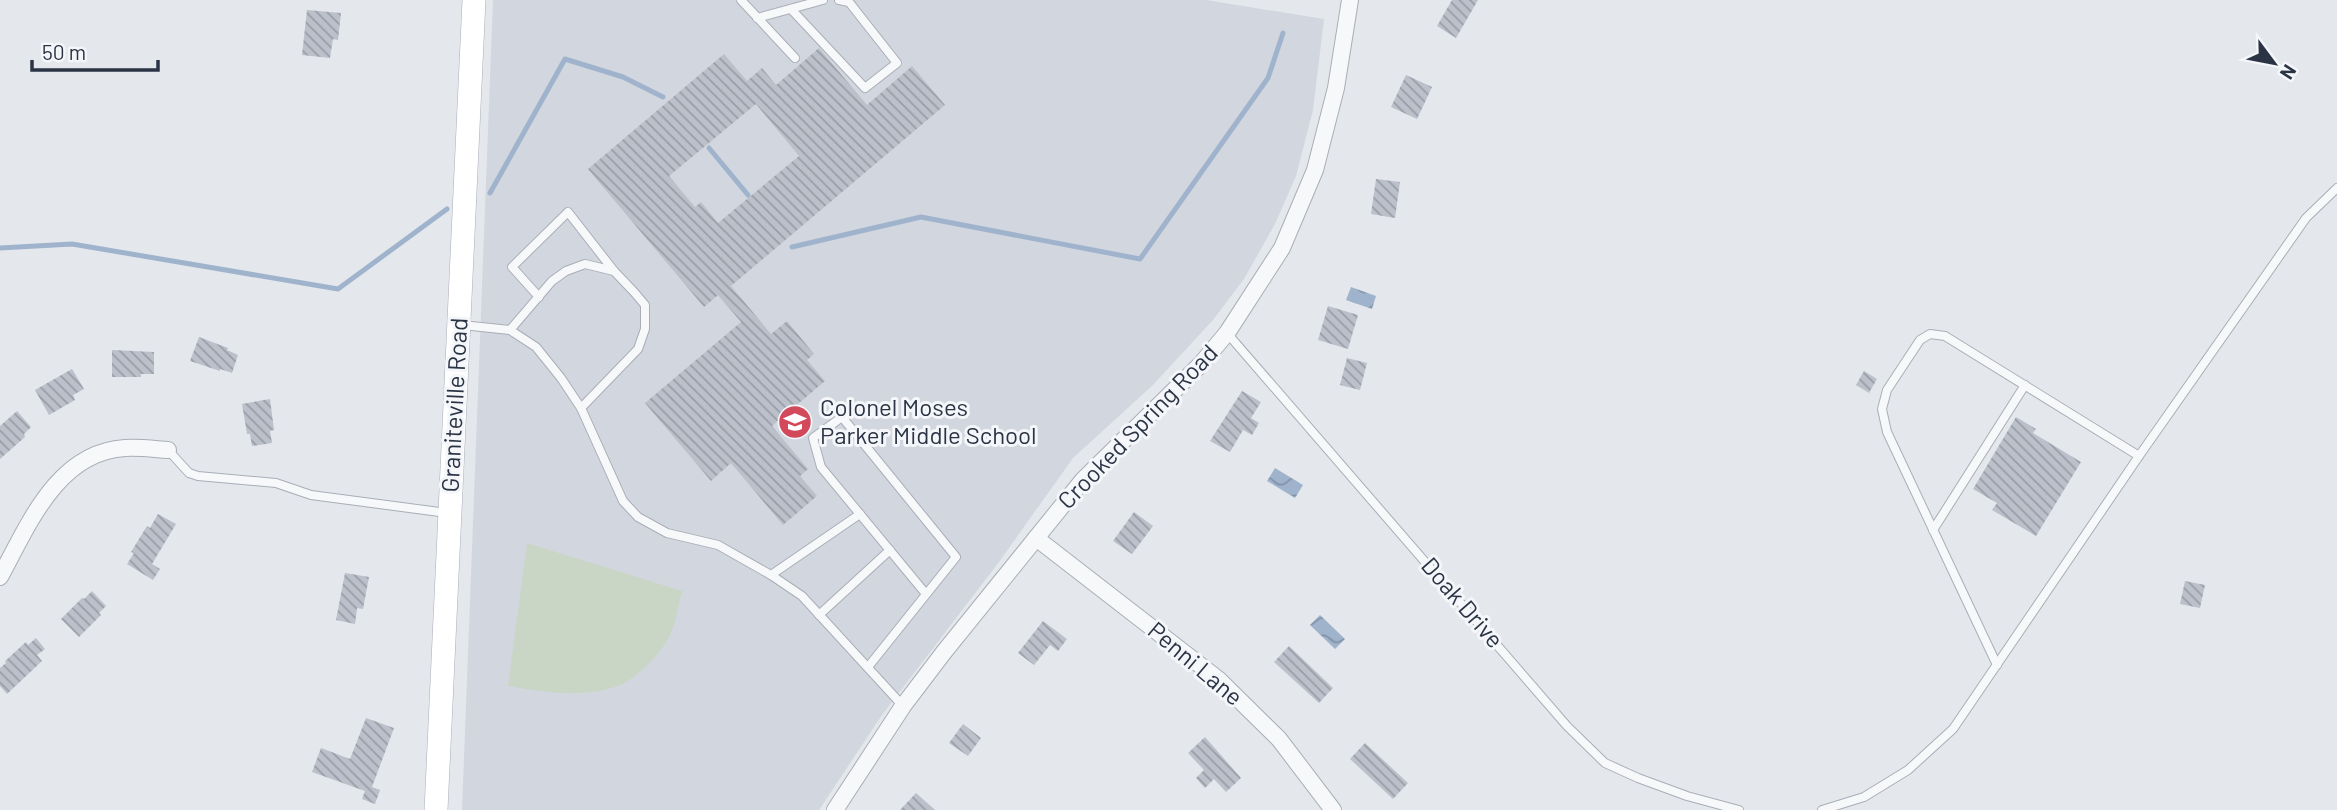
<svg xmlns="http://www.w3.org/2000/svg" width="2337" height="810" viewBox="0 0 2337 810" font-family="Barlow,sans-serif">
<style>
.built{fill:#d2d6de}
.park{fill:#c9d6c5}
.water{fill:url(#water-waves)}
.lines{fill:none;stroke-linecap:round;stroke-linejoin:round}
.stream{stroke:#9fb4cc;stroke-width:5}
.building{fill:url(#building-back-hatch);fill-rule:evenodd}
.service-casing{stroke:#a9aeb7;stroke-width:10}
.minor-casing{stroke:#a9aeb7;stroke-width:18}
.secondary-casing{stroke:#a9aeb7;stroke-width:24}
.service{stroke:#f7f8fa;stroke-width:8}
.minor{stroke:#f7f8fa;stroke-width:16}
.secondary{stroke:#fff;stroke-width:23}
.labels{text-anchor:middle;stroke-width:6;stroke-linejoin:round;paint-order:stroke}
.street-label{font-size:24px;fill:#2b3445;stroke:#f4f6f9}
.poi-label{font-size:24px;fill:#2b3445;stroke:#f4f6f9;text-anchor:start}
</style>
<defs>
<pattern id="water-waves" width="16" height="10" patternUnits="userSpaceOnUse" patternTransform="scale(1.75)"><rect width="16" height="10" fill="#9fb4cc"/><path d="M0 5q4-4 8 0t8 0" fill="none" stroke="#8293a7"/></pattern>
<pattern id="building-back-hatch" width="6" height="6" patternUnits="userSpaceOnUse" patternTransform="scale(1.75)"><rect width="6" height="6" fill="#bbc0ca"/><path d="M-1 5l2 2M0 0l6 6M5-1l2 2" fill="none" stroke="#989da6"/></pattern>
</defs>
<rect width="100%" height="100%" fill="#e4e7ec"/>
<polygon class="built" points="493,0 1206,0 1324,19 1313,110 1296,176 1275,224 1244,279 1213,320 1153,385 1073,458 999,562 882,715 819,810 462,810"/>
<path class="park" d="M527,543L682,591C678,605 676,624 669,637C659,656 635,681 615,687C581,698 542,692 508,686Z"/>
<g class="water">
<polygon points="1351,287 1376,296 1372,309 1346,300"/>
<polygon points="1275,468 1303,485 1295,498 1267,481"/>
<polygon points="1320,615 1345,639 1335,649 1310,625"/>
</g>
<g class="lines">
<g class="stream">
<polyline points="709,148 748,195"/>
<polyline points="490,193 565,59 623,77 663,97"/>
<polyline points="792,247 921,217 1140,259 1268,78 1283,33"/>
<polyline points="0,248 72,244 338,289 447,209"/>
</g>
</g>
<g class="building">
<polygon points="1452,0 1478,0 1456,38 1437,26"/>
<polygon points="307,10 341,13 338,40 333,39 330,58 302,55"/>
<path d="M819,48L867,105L912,66L945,105L731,286L771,334L787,321L814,354L807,360L825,381L772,426L808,469L800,476L817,496L783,525L731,463L711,481L645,403L741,322L718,295L704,307L588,169L724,54L747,81L762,68L776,85ZM756,104L799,156L718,223L701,202L695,207L669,176Z"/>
<polygon points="1406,75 1432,87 1417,119 1391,107"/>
<polygon points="1376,179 1400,182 1395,218 1371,214"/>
<polygon points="1328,306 1358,315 1348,349 1318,340"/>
<polygon points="199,337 228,348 227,350 238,355 232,373 220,369 220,371 190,361"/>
<polygon points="112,350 154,352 154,374 141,374 141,377 112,377"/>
<polygon points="1347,358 1367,363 1360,390 1340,385"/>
<polygon points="72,369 84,389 73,395 75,400 49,415 35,390"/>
<polygon points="1864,371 1877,379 1869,393 1856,385"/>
<polygon points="1242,391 1261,402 1251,418 1259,423 1252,435 1243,430 1230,452 1210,441"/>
<polygon points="270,399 274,430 270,431 272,443 252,446 250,434 247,434 242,404"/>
<polygon points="17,411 31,427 24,434 25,437 0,459 0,426"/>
<polygon points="2016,417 2036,429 2033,433 2081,462 2036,536 1992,510 1997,503 1973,489"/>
<polygon points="1134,512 1153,526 1132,554 1113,541"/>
<polygon points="158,514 176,524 152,564 160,569 153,580 127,564 134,553 131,552 147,526 150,528"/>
<polygon points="345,573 369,577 363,609 357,608 355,624 336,620"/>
<polygon points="2185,581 2205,585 2200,608 2180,604"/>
<polygon points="92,591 106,606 99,613 101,615 79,637 61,619 82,598 84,599"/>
<polygon points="1043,621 1067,639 1058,651 1050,645 1034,665 1018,653"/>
<polygon points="36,638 45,649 37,655 42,661 7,694 0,686 0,668 6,663 5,661 26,642 28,645"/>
<polygon points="1289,646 1333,688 1319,703 1274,662"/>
<polygon points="366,718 394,728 372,787 380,790 375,804 362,799 365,791 312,772 321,748 350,759"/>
<polygon points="963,724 981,738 968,756 949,743"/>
<polygon points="1205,737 1241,778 1226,792 1214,779 1205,788 1196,778 1204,770 1188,753"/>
<polygon points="1365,743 1408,783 1393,799 1350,759"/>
<polygon points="916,793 935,810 900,810"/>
</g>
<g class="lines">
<g class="service-casing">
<g id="service">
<polyline points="741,0 795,58"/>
<polyline points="791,9 865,88 897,63 849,2 839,0"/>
<polyline points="757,18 823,0"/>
<polyline points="539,297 512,267 568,212 614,271"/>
<polyline points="462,325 510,330 536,347 561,378 581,408 623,501 638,517 667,533 718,545 771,575 802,596 903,706"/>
<polyline points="510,330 552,281 566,271 585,264 614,271 634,292 645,305 645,329 638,349 581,408"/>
<polyline points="1227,333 1567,726 1605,763 1638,778 1687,796 1739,810"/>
<polyline points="168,450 189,473 198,476 276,483 311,495 447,513"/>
<polyline points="1933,530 2025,385"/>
<polyline points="771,575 860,514"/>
<polyline points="819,615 890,550"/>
<polyline points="1997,665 1887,432 1882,409 1887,390 1920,340 1930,334 1945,336 2139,456"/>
<polyline points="868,667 956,557 842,417 813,438 821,467 926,594"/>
<polyline points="1822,810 1864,797 1908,770 1953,729 2139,456 2306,218 2337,188"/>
</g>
</g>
<g class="minor-casing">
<g id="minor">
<polyline points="1036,538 1218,679 1279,739 1333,810"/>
<path d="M0,577C28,526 57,452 125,448C139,447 154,449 168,450"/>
<polyline points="835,810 903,706 944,652 1083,480 1201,364 1227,333 1282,248 1315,170 1336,88 1350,0"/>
</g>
</g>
<g class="secondary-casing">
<polyline id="secondary" points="436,810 474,0"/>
</g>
<use href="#service" class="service"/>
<use href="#minor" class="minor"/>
<use href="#secondary" class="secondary"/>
</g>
<defs>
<g id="school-disc" transform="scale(1.75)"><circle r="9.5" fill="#d1495b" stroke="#f4f6f9"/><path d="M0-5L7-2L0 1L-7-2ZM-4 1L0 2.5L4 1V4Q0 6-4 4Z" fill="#fff"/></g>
</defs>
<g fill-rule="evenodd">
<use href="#school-disc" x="795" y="422"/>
</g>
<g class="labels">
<g class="street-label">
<text transform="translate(455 405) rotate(-87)" y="8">Graniteville Road</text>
<text transform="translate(1138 427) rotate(-46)" y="8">Crooked Spring Road</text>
<text transform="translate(1462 603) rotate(49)" y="8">Doak Drive</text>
<text transform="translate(1195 664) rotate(40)" y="8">Penni Lane</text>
</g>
<g class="poi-label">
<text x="820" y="416">Colonel Moses<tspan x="820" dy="28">Parker Middle School</tspan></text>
</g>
</g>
<g transform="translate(2274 63) rotate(122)" stroke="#f4f6f9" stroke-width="5" paint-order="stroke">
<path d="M0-5L12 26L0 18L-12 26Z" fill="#2b3445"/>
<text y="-10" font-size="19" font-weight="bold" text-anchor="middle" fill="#2b3445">N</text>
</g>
<path d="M32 60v10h126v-10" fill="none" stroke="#2b3445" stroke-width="3.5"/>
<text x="42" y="60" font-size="21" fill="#2b3445" stroke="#f4f6f9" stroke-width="5" paint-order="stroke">50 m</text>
</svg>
